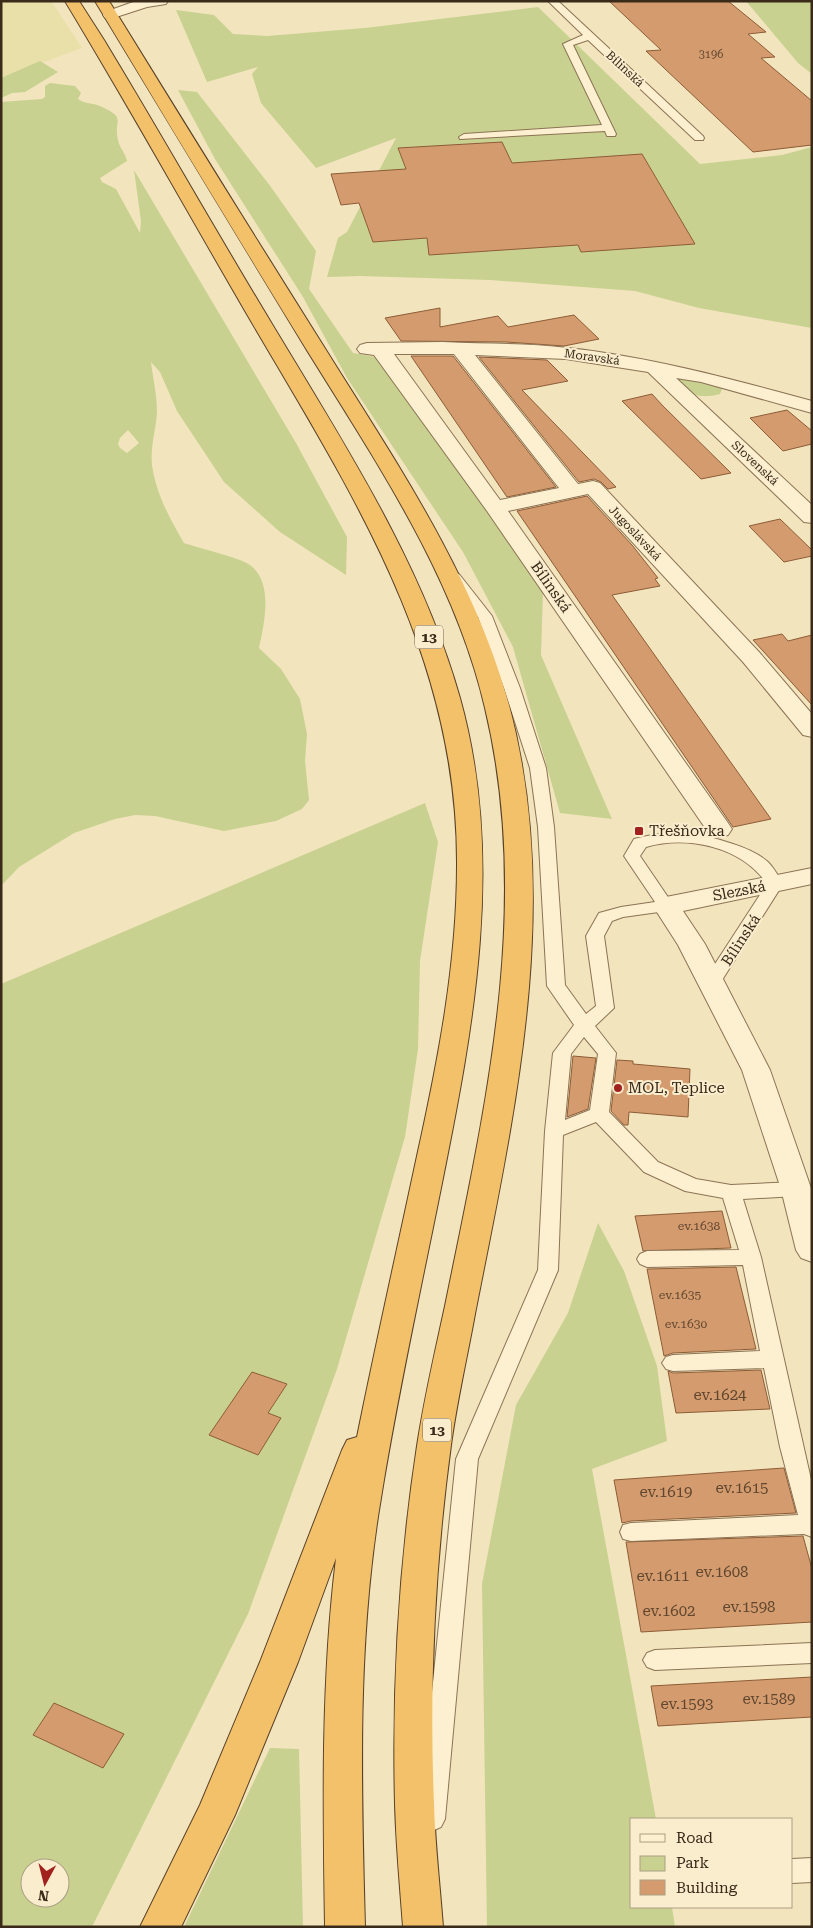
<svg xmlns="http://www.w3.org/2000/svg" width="813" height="1928" viewBox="0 0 813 1928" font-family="'Roboto Serif',serif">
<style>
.farmland{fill:#e9e0a9}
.green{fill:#c8d190;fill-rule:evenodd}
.building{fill:#d49c6e;stroke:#8d5c37}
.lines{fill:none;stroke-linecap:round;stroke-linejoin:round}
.service-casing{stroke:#8c7354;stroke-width:2}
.minor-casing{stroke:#8c7354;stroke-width:2}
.trunk-casing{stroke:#594129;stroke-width:2}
.service{fill:#fcf0d0;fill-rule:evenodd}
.minor{fill:#fcf0d0;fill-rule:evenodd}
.trunk{fill:#f3c169;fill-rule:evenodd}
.poi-dot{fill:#a1211e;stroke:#f9edcd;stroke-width:2}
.labels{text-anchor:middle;stroke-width:4;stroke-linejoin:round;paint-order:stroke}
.far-number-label{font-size:11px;fill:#60462f}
.far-street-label{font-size:12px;fill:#392a1a;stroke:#f9edcd}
.number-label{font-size:12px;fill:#60462f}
.shield{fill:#f9edcd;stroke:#736450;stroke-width:1}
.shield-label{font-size:14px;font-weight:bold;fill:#392a1a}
.street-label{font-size:15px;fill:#392a1a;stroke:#f9edcd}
.poi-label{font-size:15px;fill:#392a1a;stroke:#f9edcd;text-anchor:start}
.near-number-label{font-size:15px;fill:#60462f}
</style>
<rect width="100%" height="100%" fill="#f2e4bd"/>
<polygon class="farmland" points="1,1 51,1 82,48 1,78"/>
<g class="green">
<polygon points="746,1 812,1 812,74 798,63"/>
<polygon points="538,7 700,164 782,155 812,147 812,328 699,308 635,291 490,280 360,276 327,277 338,238 347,232 396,138 316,168 261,103 252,74 258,67 207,82 176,10 214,15 233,34 267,36 365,28"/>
<polygon points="40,61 58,72 25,92 12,93 1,98 1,78"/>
<path d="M50,83L75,86L81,93L78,99C84,104 93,103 100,106C128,119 113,118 118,140C119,147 126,154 127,161L100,178L102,182L116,189L140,233L141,221L134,170L296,443L347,537L346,575L280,532L224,482L177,411L160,372L151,362C153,379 157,395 157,412C156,430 150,447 152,465C156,494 170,519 184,543C198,548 241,558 250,565C274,583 264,624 259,648L281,669L300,699L307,734L305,761L309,800L302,809L276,821L224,831L155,816L135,815L115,819L74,833L19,867L1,886V102L42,99L45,97V86ZM128,430L139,443L127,453L120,448L118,444L120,438Z"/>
<polygon points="178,90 197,92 271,187 316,251 309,289 353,353 381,358 479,494 543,592 541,655 612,819 560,813 513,647 463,552 347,378 303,297 215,159"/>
<path d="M684,378L720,386L722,389L720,394C700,399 692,396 678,382L679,379Z"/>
<path d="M425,803L438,842L420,961L418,1049L405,1137L337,1369L248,1614L92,1927H1V984ZM30,1868H60V1898H30Z"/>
<polygon points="598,1223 624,1271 657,1366 667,1441 592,1469 656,1819 632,1819 632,1907 672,1907 675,1927 487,1927 482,1584 516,1405 568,1313"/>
<polygon points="270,1748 299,1749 303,1927 184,1927"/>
</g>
<g class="building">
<polygon points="609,1 728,1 766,32 748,34 775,57 761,58 812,101 812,145 753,152 646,51 661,50"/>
<polygon points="502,142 512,163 642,154 695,244 581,252 578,245 429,255 427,238 373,242 359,203 341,205 331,174 406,169 398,148"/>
<polygon points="440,308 440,327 498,316 508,327 574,315 599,339 564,346 506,342 401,341 385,318"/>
<polygon points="411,356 453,356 556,487 507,497"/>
<polygon points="479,357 547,360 568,381 522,390 616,487 608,489 601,482 594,479 579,482"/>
<polygon points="652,394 663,406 731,473 701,479 622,401"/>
<polygon points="787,410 812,431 812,444 783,451 750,418"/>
<polygon points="587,496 632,545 658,578 655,579 660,586 612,595 771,819 733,827 517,511"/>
<polygon points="780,519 812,550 812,556 784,562 749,526"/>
<polygon points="782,634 788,641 812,635 812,705 753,640"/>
<polygon points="573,1056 596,1058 588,1109 567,1117"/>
<polygon points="617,1060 633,1061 633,1064 690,1069 688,1117 629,1112 628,1125 624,1125 611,1111"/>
<polygon points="722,1211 731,1248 643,1251 635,1216"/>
<polygon points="736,1267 756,1349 673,1353 664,1356 647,1269"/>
<polygon points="761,1370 770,1409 676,1413 668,1371 673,1373"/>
<polygon points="252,1372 287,1384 268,1413 281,1418 258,1455 209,1435"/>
<polygon points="784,1468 796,1513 631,1521 622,1523 614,1480"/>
<polygon points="803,1536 812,1569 812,1622 641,1632 626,1542"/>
<polygon points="812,1677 812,1717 658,1726 651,1686"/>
<polygon points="54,1703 124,1734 103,1768 33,1735"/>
</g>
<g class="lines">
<g class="service-casing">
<g id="service">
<polygon points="548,1 558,1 703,136 704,138 703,140 695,140 588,40 573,45 616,134 615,136 607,136 605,131 460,139 459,137 464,134 602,125 563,44 583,35"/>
<path d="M454,573L459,574L492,616L520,688L546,768L554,827L565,985L586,1014L596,1006L586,936L599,913L621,907L655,902L624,856L634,839C673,829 696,831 733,844C745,848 758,853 768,862C774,868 779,877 783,884L717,988L711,990L705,988L702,984L767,884C742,847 688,835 646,847L640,856L674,906L672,910L666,911L623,917L612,921L604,936L614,1008L595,1026L616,1053L609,1112L658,1162L696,1179L731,1185L796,1182L803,1184L806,1189L803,1194L796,1196L743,1199L761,1257L812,1484V1537L804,1534L631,1541L623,1539L620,1532L623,1525L631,1523L798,1515L780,1447L764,1368L673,1371L666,1369L662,1363L666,1357L673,1355L760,1351L743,1265L647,1267L640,1264L637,1259L640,1254L647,1251L739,1250L723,1198L685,1191L644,1172L596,1122L563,1135L558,1270L478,1459L445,1819L441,1827L432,1831L423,1827L419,1819L456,1459L538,1270L545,1131L553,1053L574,1025L547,986L538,827L530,768L504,688L478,617L447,577L449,574ZM584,1037L598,1054L590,1110L565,1120L571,1054Z"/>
<polygon points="812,1643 812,1663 655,1670 647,1667 643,1660 647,1653 655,1650"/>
<polygon points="812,1858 812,1882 792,1883 792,1859"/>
</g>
</g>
<g class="minor-casing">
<g id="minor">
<polygon points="136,1 168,1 166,4 147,7 110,19 105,18 103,15 105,12"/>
<path d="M443,342C484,344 527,343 568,348C651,357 731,379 812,401V413L701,382L676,378L812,505V523L804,522L648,372L566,359L475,355L578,484L593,481L600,483L759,652L812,714V737L803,735L743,662L588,494L508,511L728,823L732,829L728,835L719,837L710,835L487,511L374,355L360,353L357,349L360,345L367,343ZM394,354H454L559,488L500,500Z"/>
<polygon points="812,868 812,884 683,911 705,944 770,1070 812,1191 812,1262 801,1258 796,1250 781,1189 742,1070 678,945 653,906 657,900 666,897"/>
</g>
</g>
<g class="trunk-casing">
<g id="trunk">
<path d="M65,1H79L104,40C161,134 215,230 272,324C344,444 422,563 460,698C505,859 474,1024 442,1183C421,1288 398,1392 381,1498C357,1640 361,1783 365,1927H325C323,1803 321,1681 336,1558L298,1662L235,1815L181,1927H140L200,1805L260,1662L342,1450L347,1440L357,1437C376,1343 397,1250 417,1156C438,1061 457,964 457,865C458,653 351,492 248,316C187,211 128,105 65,1Z"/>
<path d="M95,1H109C181,118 253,234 326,350C396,462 474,576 509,705C563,906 514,1115 475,1314C467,1358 457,1401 451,1445C435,1564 429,1685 434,1804C435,1845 440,1886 443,1927H403C400,1886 396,1845 395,1804C392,1685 399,1564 417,1446C424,1399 435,1352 445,1306C485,1109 533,908 485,708C455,578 377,463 308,352C236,235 165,118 95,1Z"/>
</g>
</g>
<use href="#service" class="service"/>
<use href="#minor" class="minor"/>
<use href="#trunk" class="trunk"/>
</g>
<g class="poi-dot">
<rect x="634" y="826" width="10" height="10" rx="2.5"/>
<circle cx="618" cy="1088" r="5"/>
</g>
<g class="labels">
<g class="far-number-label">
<text x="711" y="58">3196</text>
</g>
<g class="far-street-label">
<text transform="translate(625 69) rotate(43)" y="4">Bílinská</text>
<text transform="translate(592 357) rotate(8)" y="4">Moravská</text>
<text transform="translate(755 463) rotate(43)" y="4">Slovenská</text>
<text transform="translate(635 533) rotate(47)" y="4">Jugoslávská</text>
</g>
<g class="number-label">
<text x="699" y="1230">ev.1638</text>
<text x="680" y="1299">ev.1635</text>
<text x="686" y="1328">ev.1630</text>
</g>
<g class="shield">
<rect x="415" y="625.5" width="28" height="23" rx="4"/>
<rect x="423" y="1418.5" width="28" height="23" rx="4"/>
</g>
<g class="shield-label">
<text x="429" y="642">13</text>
<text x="437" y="1435">13</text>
</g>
<g class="street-label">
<text transform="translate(551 587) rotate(55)" y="5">Bílinská</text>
<text transform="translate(739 891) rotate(-11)" y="5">Slezská</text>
<text transform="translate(741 940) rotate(-57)" y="5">Bílinská</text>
</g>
<g class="poi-label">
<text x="649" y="836">Třešňovka</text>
<text x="628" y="1093">MOL, Teplice</text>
</g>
<g class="near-number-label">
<text x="720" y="1400">ev.1624</text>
<text x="742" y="1493">ev.1615</text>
<text x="666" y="1497">ev.1619</text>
<text x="722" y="1577">ev.1608</text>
<text x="663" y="1581">ev.1611</text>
<text x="749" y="1612">ev.1598</text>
<text x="669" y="1616">ev.1602</text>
<text x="769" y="1704">ev.1589</text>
<text x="687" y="1709">ev.1593</text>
</g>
</g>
<rect width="813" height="1928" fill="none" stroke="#392a1a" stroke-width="5"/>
<rect x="630" y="1818" width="162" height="90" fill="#f9edcd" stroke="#ac9f85"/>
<rect x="640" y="1834" width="25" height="8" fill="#fcf0d0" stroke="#ac9f85"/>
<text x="676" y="1843" font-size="15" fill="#392a1a">Road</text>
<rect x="640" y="1856" width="25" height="15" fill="#c8d190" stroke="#ac9f85"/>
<text x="676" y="1868" font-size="15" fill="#392a1a">Park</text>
<rect x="640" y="1880" width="25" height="15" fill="#d49c6e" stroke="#ac9f85"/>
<text x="676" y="1893" font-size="15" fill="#392a1a">Building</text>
<g transform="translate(45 1883) rotate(187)"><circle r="24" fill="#f9edcd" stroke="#ac9f85"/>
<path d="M0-4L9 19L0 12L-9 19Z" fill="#a1211e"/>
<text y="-8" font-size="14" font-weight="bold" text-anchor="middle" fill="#392a1a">N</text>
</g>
</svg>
